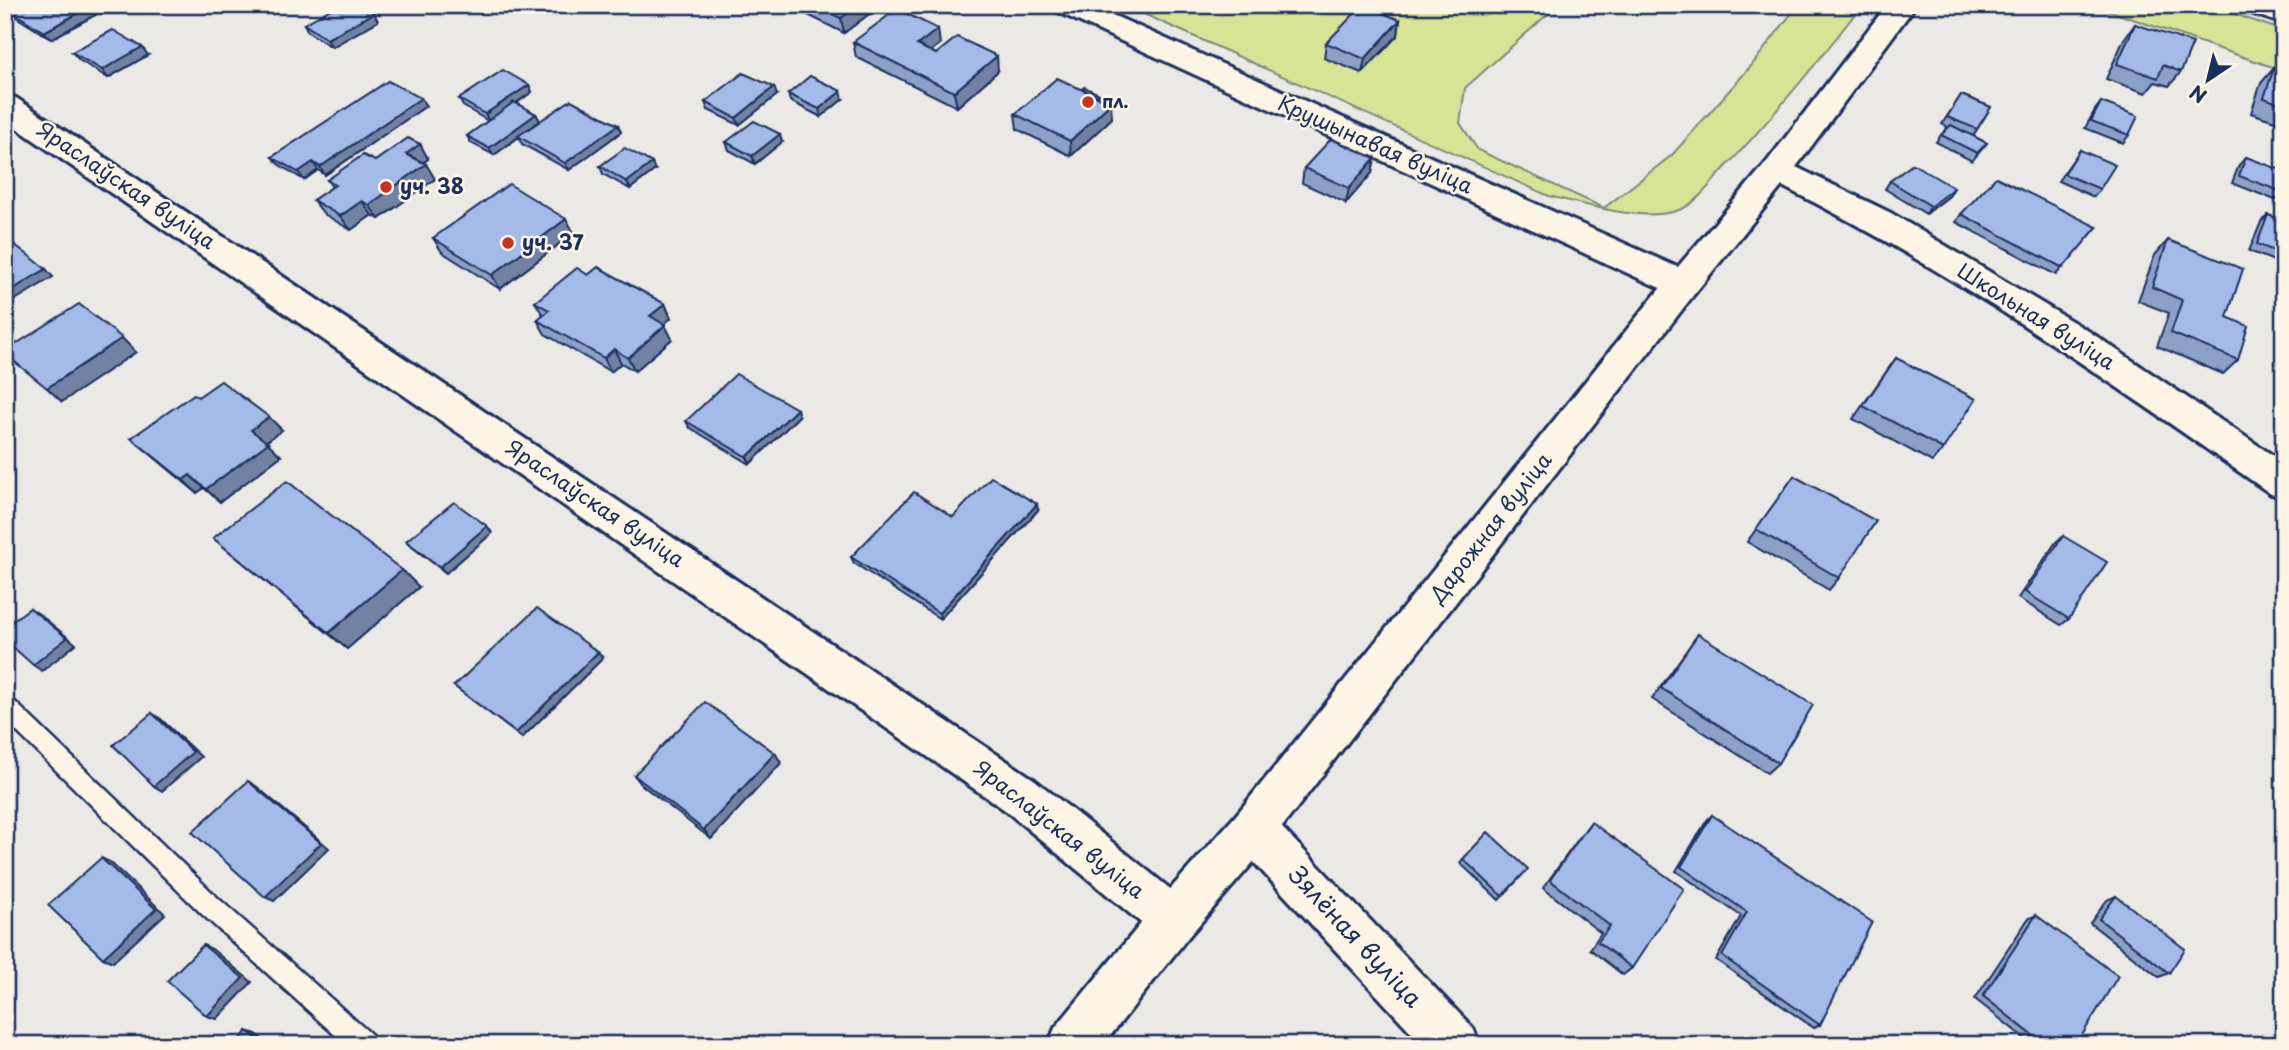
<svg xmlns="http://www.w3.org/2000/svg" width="2289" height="1050" viewBox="0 0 2289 1050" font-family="'Playpen Sans',sans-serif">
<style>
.green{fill:#d7e395;stroke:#79897a;stroke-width:2}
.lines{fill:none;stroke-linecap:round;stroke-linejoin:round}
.lane-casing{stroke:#1b2f5e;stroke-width:5}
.street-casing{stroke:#1b2f5e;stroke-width:6}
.secondary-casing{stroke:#1b2f5e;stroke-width:6}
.lane{fill:#fcf5e5;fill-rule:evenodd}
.street{fill:#fcf5e5;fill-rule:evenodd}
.secondary{fill:#fcf5e5;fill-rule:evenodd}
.wall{fill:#8da0c8;stroke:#1b2f5e;stroke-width:2}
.shaded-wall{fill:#7382a2;stroke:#1b2f5e;stroke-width:2}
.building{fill:#a4bae8;stroke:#1b2f5e;stroke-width:2}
.poi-dot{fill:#c8321e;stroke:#fcf5e5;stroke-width:2.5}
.labels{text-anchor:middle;stroke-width:5;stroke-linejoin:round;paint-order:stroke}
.far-poi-label{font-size:18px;font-weight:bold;fill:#1b2f5e;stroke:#fcf5e5;text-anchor:start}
.street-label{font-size:21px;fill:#1b2f5e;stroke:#fcf5e5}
.poi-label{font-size:21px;font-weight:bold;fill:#1b2f5e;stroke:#fcf5e5;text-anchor:start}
.near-street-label{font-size:24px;fill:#1b2f5e;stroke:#fcf5e5}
</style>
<rect width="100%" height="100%" fill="#eae9e6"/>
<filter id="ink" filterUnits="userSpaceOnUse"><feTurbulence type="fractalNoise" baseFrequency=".0143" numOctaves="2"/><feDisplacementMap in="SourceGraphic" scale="14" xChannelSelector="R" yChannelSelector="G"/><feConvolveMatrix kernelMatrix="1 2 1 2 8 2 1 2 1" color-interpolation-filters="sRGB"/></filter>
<g filter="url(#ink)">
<g class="green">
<path d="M1124,5H1558L1465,88L1460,123L1478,150L1604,208L1672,155L1751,66L1798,5H1862C1818,62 1773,117 1724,169C1711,183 1695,206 1676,211C1641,222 1584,204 1549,196Z"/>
<polygon points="2092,5 2208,5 2284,31 2284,71"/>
</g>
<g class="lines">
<g class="lane-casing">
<polygon id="lane" points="5,696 12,699 219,899 373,1036 376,1045 346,1045 203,915 5,720"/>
</g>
<g class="street-casing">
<g id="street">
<polygon points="1052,5 1090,5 1695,275 1700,284 1695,293 1683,296 1671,293 1056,11"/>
<polygon points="2240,5 2284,5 2284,24 2244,11"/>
<polygon points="5,95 16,98 1035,780 1189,904 1196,920 1189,936 1173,943 1157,936 1005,810 5,120"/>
<polygon points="1253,807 1269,814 1473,1028 1480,1045 1423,1045 1237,844 1231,829 1237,814"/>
</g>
</g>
<g class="secondary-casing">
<path id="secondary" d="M1887,5H1916L1796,167L1891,213L2090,332L2284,463V498L2271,494C2113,383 1955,272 1782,186L1695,293L1269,844L1189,936L1103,1045H1048L1055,1028L1157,904L1237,814L1671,275L1766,163Z"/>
</g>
<use href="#lane" class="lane"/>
<use href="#street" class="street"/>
<use href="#secondary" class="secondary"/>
</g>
<g class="wall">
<polygon points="5,5 108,8 51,39 5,10"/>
<polygon points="788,5 881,5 844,33"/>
<polygon points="1400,20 1398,35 1362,73 1324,58 1326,43"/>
<polygon points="378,21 332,47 308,32 304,24"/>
<polygon points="2135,24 2181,72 2169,86 2155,82 2146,93 2106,79 2124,39"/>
<polygon points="853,42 940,44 930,51 936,54 998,71 957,107 856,57"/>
<polygon points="72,52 148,55 108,78 79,60"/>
<polygon points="2274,68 2284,71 2284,124 2251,113 2261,83"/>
<polygon points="529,85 532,92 517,103 536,114 540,121 618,125 621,132 569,170 522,144 519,137 494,155 471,143 467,136 488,121 463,106 459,99"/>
<polygon points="1082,89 1099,94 1099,97 1112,118 1071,156 1017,129 1015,114"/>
<polygon points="788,94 843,99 821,117 790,101"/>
<polygon points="777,95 739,125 708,110 705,102"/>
<polygon points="1961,95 1991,107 1973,136 1987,143 1972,161 1936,142 1941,135 1948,127 1942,124"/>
<polygon points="2101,102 2129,135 2123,143 2085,128 2095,110"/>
<polygon points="426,106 325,175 318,170 304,180 278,164 272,157"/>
<polygon points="726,142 782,142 755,164 729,150"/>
<polygon points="420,144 428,159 423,163 435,179 379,219 372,215 351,230 324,214 313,200 332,187 327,180"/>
<polygon points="2080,150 2100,189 2094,197 2058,181"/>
<polygon points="2246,157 2283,192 2275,200 2232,183 2239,165"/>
<polygon points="1375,158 1372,173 1346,203 1302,183 1304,168"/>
<polygon points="600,166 655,170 630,189 603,174"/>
<polygon points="1890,181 1949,196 1926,214 1885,189"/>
<polygon points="1961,214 2097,227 2056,275 1956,222"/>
<polygon points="2268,215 2284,221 2284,265 2249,251 2261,222"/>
<polygon points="566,219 574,233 500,289 442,252 433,238"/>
<polygon points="2168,240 2227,317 2238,360 2223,374 2157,346 2169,313 2138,301 2155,255"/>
<polygon points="588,275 665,304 671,318 664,324 672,339 635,371 621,363 611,372 545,334 537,320 543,315 535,302"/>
<polygon points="1896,358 1943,449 1932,462 1853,419"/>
<polygon points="198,397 282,430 266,442 281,456 220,502 204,488 197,493 131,438"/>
<polygon points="799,416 750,464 689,427 686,421"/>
<polygon points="1794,476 1839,578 1829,590 1747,542"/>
<polygon points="1038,510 940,619 854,563 851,557 953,517"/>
<polygon points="487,526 492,533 446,573 412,547 406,541"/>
<polygon points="2063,536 2069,619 2061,625 2018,598 2056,542"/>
<polygon points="213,538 419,587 347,649"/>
<polygon points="1698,634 1778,763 1767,773 1652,699"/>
<polygon points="603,658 522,738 454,686"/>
<polygon points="2284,661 2284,669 2279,665"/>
<polygon points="775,753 781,763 711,839 642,785 634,775"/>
<polygon points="1712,815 1820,1025 1814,1028 1716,960 1741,916 1676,871 1707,820"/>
<polygon points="1591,822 1632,968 1623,975 1590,949 1601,933 1543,888 1584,831"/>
<polygon points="1463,859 1524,873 1499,900 1460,863"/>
<polygon points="2116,896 2169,973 2159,977 2090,923 2107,900"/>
<polygon points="2036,915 2076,1045 2033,1045 1975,999 2028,919"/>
</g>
<g class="shaded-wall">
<polygon points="93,5 105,5 108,8 51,39 44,32"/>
<polygon points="858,5 881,5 844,33 841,18"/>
<polygon points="374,13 378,21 332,47 327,39"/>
<polygon points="1400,20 1398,35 1362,73 1365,59"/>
<polygon points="938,29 940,44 920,60 917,45"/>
<polygon points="142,47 148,55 111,76 108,78 102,70"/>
<polygon points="997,56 998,71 957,107 954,92"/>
<polygon points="529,85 532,92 489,121 485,114"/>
<polygon points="774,87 777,95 739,125 736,118"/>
<polygon points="841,91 843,99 821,117 819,109"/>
<polygon points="421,98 426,106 325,175 320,167"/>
<polygon points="1111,103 1112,118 1071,156 1070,141"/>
<polygon points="536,114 540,121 494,155 489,148"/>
<polygon points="618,125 621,132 569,170 565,163"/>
<polygon points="780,134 782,142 755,164 752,156"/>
<polygon points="420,144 428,159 415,168 406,154"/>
<polygon points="1375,158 1372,173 1346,203 1349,188"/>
<polygon points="313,162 318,170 304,180 298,172"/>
<polygon points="652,163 655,170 630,189 627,182"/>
<polygon points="426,164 435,179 379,219 369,205"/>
<polygon points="1954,188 1949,196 1926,214 1931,206"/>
<polygon points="362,201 372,215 351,230 340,216"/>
<polygon points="566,219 574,233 500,289 492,275"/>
<polygon points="46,269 53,277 5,306 5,294"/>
<polygon points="665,304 671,318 657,330 650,316"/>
<polygon points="665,325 672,339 635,371 628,358"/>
<polygon points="122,338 136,352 62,402 47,388"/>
<polygon points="614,349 621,363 611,372 604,358"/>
<polygon points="797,409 799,416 750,464 747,457"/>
<polygon points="269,417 282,430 264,443 251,430"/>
<polygon points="268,443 281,456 220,502 206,489"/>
<polygon points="190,475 204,488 197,493 183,480"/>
<polygon points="1037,504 1038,510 940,619 939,613"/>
<polygon points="487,526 492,533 446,573 440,567"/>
<polygon points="402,570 419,587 347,649 329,633"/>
<polygon points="30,608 39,614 76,644 42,671 33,665"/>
<polygon points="598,652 603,658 522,738 516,733"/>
<polygon points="152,713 161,719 201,757 162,791 154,786"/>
<polygon points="775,753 781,763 711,839 704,830"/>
<polygon points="248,781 256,786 329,848 274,901 265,897"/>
<polygon points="101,858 110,862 165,914 113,962 103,958"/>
<polygon points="203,945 212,949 252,982 217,1019 207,1016"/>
<polygon points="247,1031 256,1034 270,1045 266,1045"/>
</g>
<g class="building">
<polygon points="5,5 93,5 44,32 5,7"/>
<polygon points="338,5 362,5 374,13 327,39 304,24"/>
<polygon points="814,5 858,5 841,18"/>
<polygon points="1363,5 1400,20 1365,59 1326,43"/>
<polygon points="897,9 938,29 917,45 936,54 957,37 997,56 954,92 853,42"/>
<polygon points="2135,24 2193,43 2181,72 2163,65 2158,78 2117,64"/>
<polygon points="113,30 142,47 102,70 72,52"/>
<polygon points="2274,68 2284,71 2284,105 2264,98"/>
<polygon points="503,70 529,85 485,114 459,99"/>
<polygon points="743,73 774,87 736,118 705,102"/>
<polygon points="810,76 841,91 819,109 788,94"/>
<polygon points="1057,78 1111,103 1070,141 1015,114"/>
<polygon points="388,81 421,98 320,167 313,162 298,172 272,157"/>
<polygon points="1084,87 1099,94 1097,96 1082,89"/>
<polygon points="1961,95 1991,107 1977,129 1947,117"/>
<polygon points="571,100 618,125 565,163 518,136"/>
<polygon points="514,102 536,114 489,148 467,136"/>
<polygon points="2101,102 2138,116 2129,135 2091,121"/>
<polygon points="754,121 780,134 752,156 726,142"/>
<polygon points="1951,125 1987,143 1977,153 1941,135"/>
<polygon points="408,138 420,144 406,154 426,164 369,205 362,201 340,216 313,200 335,185 327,180 363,155 375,161"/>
<polygon points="1331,139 1375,158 1349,188 1304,168"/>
<polygon points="625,148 652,163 627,182 600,166"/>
<polygon points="2080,150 2115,165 2100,189 2064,174"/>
<polygon points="2246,157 2284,171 2283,192 2239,176"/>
<polygon points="1913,164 1954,188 1931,206 1890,181"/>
<polygon points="1996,177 2097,227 2063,268 1961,214"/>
<polygon points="509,184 566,219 492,275 433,238"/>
<polygon points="2268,215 2284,221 2284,255 2257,244"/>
<polygon points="5,237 46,269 5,294"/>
<polygon points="2168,240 2243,269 2227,317 2248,326 2238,360 2171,333 2182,300 2152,287"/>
<polygon points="598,267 665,304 650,316 665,325 628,358 614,349 604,358 537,320 549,310 535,302 577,268 588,275"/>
<polygon points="79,304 122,338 47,388 5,354 5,351"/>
<polygon points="1896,358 1976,399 1943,449 1863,406"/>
<polygon points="736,374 797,409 747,457 686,421"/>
<polygon points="221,381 269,417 251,430 268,443 206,489 190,475 183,480 131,438 194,394 198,397"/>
<polygon points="1794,476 1876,521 1839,578 1756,529"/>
<polygon points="991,477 1037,504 939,613 851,557 914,492 953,517"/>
<polygon points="287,481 402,570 329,633 213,538"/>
<polygon points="454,502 487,526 440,567 406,541"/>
<polygon points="2063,536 2107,562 2069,619 2025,592"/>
<polygon points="30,608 67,638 33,665 5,640 5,626"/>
<polygon points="537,608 598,652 516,733 454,686"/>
<polygon points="1698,634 1813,705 1778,763 1661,688"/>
<polygon points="705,702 775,753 704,830 634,775"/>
<polygon points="152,713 193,752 154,786 113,745"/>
<polygon points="248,781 321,843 265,897 192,832"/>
<polygon points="1712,815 1872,922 1820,1025 1722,956 1747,912 1681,867"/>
<polygon points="1591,822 1684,889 1632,968 1598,942 1610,926 1550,880"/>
<polygon points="1488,832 1528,869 1502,896 1463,859"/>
<polygon points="101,858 156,909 103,958 48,905"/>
<polygon points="2116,896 2185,949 2169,973 2099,919"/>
<polygon points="2036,915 2118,976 2076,1045 2045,1045 1983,996"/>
<polygon points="203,945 243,978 207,1016 167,981"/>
<polygon points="247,1031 266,1045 236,1045"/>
</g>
</g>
<g class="poi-dot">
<circle cx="1088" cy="102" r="7"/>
<circle cx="386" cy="187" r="7"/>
<circle cx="508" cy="243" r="7"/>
</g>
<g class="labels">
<g class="far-poi-label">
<text x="1102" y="108">пл.</text>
</g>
<g class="street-label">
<text transform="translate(1375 145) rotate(24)" y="7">Крушынавая вуліца</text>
<text transform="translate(126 186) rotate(34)" y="7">Яраслаўская вуліца</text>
<text transform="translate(2036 317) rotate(32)" y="7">Школьная вуліца</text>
<text transform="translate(595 504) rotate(34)" y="7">Яраслаўская вуліца</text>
<text transform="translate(1491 528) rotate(-52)" y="7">Дарожная вуліца</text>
<text transform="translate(1059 830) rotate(38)" y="7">Яраслаўская вуліца</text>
</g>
<g class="poi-label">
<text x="400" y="194">уч. 38</text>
<text x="522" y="250">уч. 37</text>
</g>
<g class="near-street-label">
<text transform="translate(1355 937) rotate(47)" y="8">Зялёная вуліца</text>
</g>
</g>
<rect width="2289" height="1050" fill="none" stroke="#fcf5e5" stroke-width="28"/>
<rect x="14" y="14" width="2261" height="1022" fill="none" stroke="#1b2f5e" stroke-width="2.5" filter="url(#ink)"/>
<g transform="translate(2208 80) rotate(215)" stroke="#fcf5e5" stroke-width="5" paint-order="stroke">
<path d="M0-5L12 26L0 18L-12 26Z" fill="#1b2f5e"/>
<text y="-10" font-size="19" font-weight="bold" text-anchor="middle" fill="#1b2f5e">N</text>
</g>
</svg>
